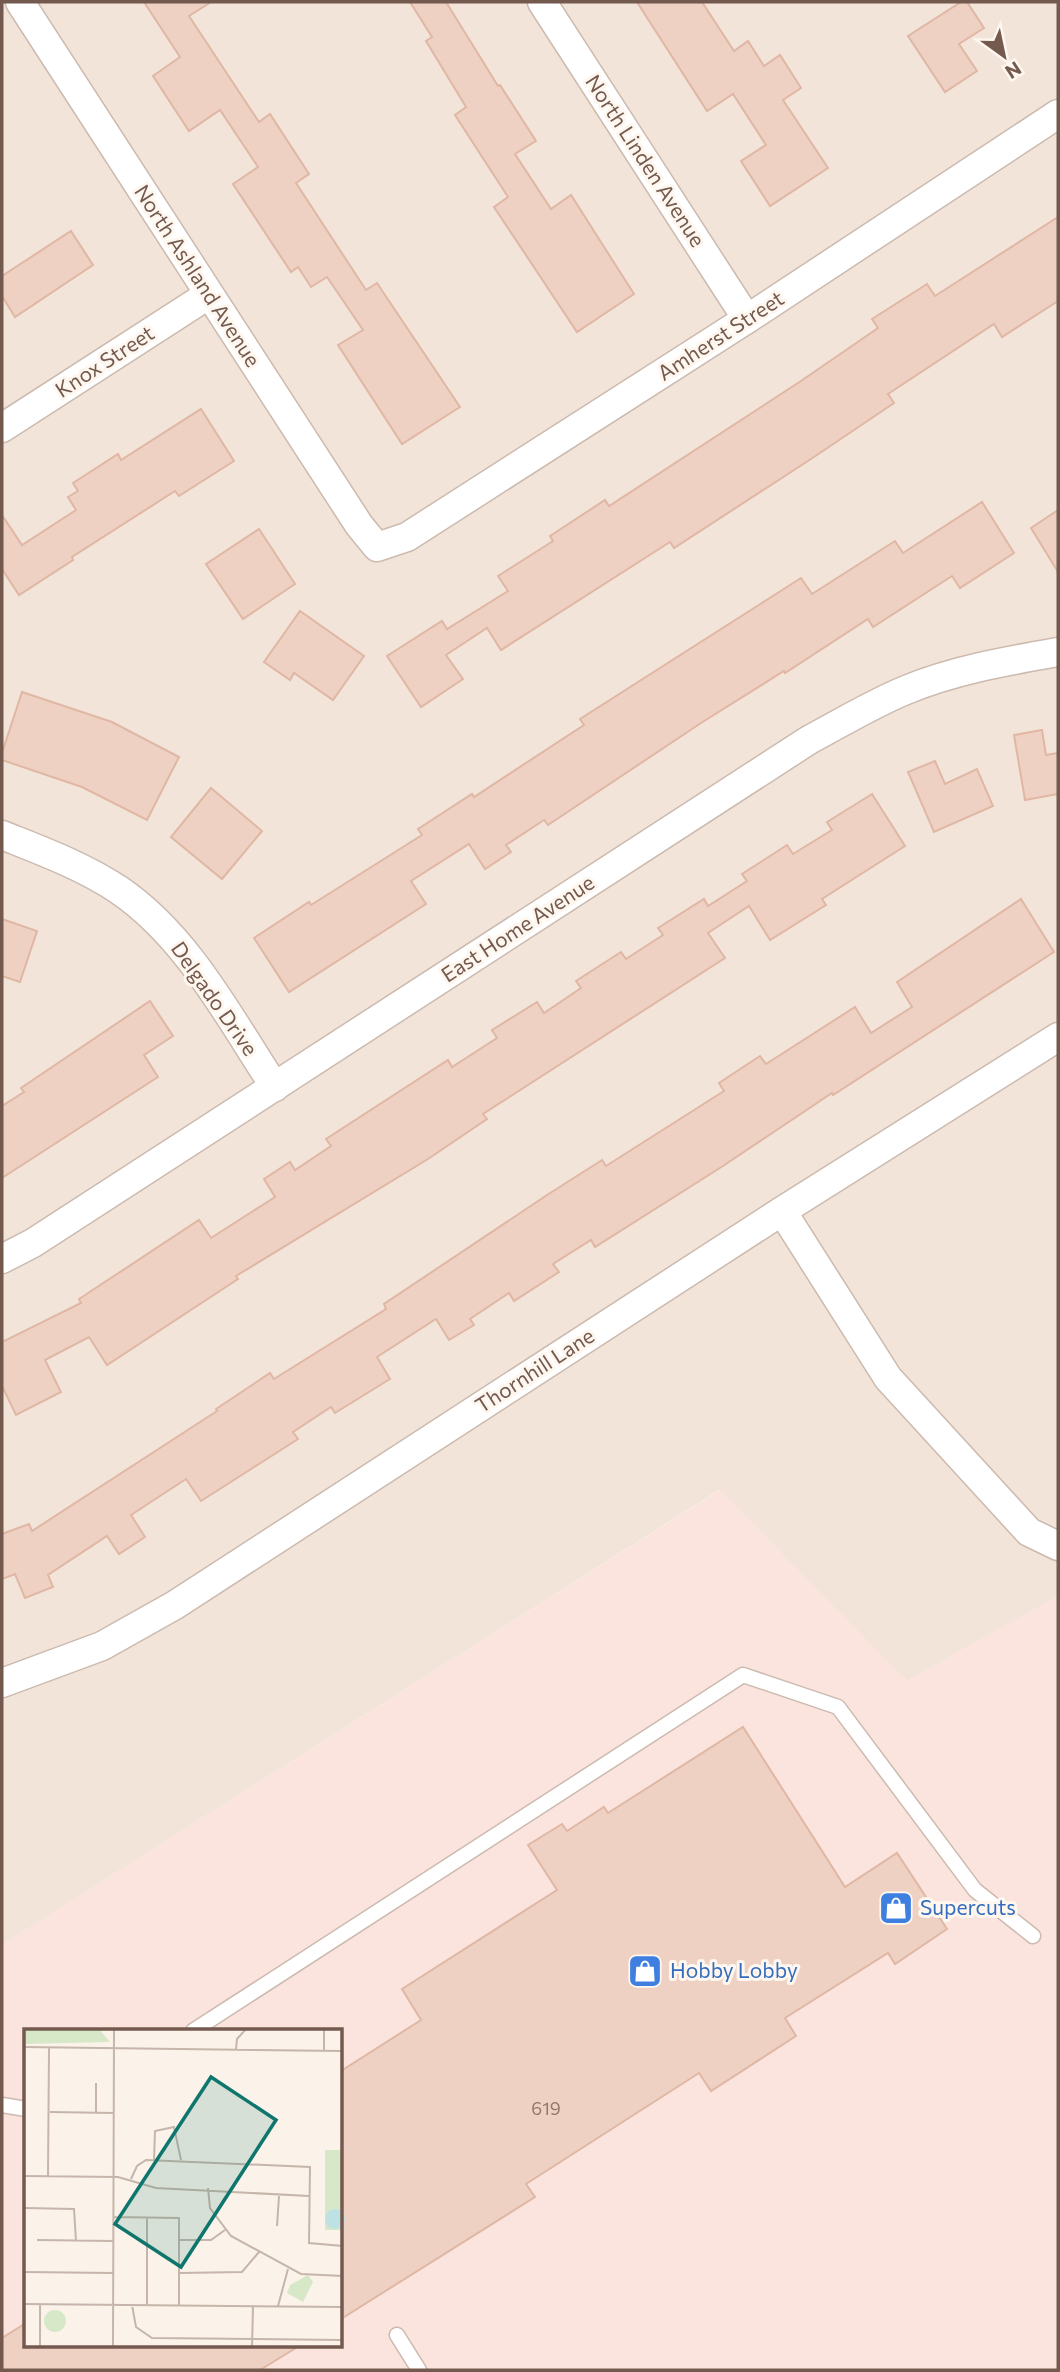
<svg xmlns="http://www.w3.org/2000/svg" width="1060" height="2372" viewBox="0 0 1060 2372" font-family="Commissioner,sans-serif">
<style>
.residential{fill:#f2e4d8}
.commercial{fill:#fae4dd;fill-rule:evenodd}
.building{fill:#eed1c2;stroke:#e0b7a4;stroke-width:2}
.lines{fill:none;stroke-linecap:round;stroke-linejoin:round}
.lane-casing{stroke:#ccbaaf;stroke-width:17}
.street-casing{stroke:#ccbaaf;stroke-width:31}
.lane{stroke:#fff;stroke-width:14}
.street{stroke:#fff;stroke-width:28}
.labels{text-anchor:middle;stroke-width:6;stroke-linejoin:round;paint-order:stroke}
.number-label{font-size:18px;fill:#92776b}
.street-label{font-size:21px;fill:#74594e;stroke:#fef7ef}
.shop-label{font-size:21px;fill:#366cbe;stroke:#fef7ef;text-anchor:start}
.inset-road{fill:none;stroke:#c5b5ab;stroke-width:2}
.view{fill:#0f766e;fill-opacity:0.15;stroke:#0f766e;stroke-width:3.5}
.inset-edge{fill:none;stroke:#74594e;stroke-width:3.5}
</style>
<rect width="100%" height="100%" fill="#fbf3e9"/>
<polygon class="residential" points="2,2 1058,2 1058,1596 907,1681 719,1490 2,1945"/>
<path class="commercial" d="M720,1490L907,1681L1058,1596V2370H2V1945ZM26,2031H341V2346H26Z"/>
<g class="building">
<polygon points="144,2 211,2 189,16 259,122 270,114 309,174 296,183 366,290 377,283 460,407 402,444 338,345 363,330 327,277 311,287 298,267 291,272 233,184 258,167 220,110 189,131 153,76 180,57"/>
<polygon points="410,2 446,2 498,86 500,85 536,141 515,154 551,209 571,195 634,294 577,332 494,207 508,197 455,115 466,107 426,41 432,37"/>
<polygon points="637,2 702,2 734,51 748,41 764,66 780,55 801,88 783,100 828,168 770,206 741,161 766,145 733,94 707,111"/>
<polygon points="961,2 967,2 984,28 959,44 977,71 945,92 908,36"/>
<polygon points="1058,217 1058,301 1002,337 994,324 888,394 894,403 811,459 674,548 670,542 501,650 487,628 446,655 463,679 421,707 387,656 442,621 447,629 508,591 498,576 553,541 550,536 605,500 609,506 801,381 878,328 872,319 927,284 935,296"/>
<polygon points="71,231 93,265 15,317 2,296 2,276"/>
<polygon points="201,409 234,461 179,496 175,491 72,557 73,560 19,595 2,569 2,515 22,545 76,510 68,497 78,491 73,483 118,454 121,460"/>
<polygon points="982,502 1014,553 960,588 952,576 873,627 868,619 785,673 784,671 701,723 548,825 544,820 506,845 511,852 485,869 469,844 411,881 426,904 289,992 254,938 309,902 311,905 422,835 418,829 472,794 474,797 584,725 580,719 801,578 812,594 895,541 903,553"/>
<polygon points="1058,510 1058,572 1031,528"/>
<polygon points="259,529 295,584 243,619 206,564"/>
<polygon points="300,611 364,656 333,700 294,673 290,680 264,662"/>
<polygon points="22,692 112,722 179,757 147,820 82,787 2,760 2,753"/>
<polygon points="1042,730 1046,755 1058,753 1058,794 1025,800 1014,735"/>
<polygon points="935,761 945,784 977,769 993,806 934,832 908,772"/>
<polygon points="211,788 262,831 222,879 171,837"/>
<polygon points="872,794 905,846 822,899 826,905 770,940 749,906 708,933 725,958 483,1114 487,1119 428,1159 236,1276 238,1279 107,1365 89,1337 45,1360 61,1392 16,1415 2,1386 2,1342 81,1303 79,1299 199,1220 211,1238 275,1197 264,1179 290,1162 295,1170 331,1146 326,1139 448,1060 452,1067 497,1038 492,1030 537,1002 544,1013 581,988 576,981 621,952 626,959 663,935 658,928 704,899 708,906 747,881 742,874 787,845 793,854 832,830 827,822"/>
<polygon points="1021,899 1054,952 833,1095 832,1093 723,1166 595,1247 591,1240 553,1264 559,1272 514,1301 509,1293 470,1319 474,1325 449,1340 436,1319 377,1357 390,1379 335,1413 331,1407 293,1432 298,1439 201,1501 186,1479 131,1515 145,1537 119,1554 107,1536 48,1575 53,1587 25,1598 15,1574 2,1579 2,1534 29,1524 32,1531 217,1411 216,1409 270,1373 274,1379 386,1309 384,1304 547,1195 602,1160 606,1166 724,1091 719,1083 760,1056 766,1064 855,1007 871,1033 912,1007 897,982"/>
<polygon points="2,919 37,931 20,982 2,976"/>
<polygon points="150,1001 173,1036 144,1055 158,1077 2,1178 2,1106 24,1092 21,1088"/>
<polygon points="743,1727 845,1887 897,1853 947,1929 895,1964 888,1953 785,2018 796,2036 711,2091 699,2073 526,2184 535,2197 341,2319 341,2071 421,2020 402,1989 557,1890 528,1845 562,1824 567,1831 604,1807 608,1813"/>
<polygon points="26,2323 26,2346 299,2346 260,2370 2,2370 2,2338"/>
</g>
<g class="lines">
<g class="lane-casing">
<g id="lane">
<polyline points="193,2031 743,1675 838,1707 975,1890 1033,1936"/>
<polyline points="2,2105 26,2109"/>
<polyline points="397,2335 419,2370"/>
</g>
</g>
<g class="street-casing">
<g id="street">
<polyline points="20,2 359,525 377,547 407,537 747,319 1058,114"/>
<polyline points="542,2 747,319"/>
<polyline points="2,428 208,295"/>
<path d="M2,835C42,851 83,866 119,890C188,937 230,1019 275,1087"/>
<polyline points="782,1211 888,1378 1029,1532 1058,1546"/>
<path d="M2,1259L33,1243L809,740C841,723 872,704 906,690C954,670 1007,661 1058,652"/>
<polyline points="2,1683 102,1646 175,1605 782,1211 1058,1037"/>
</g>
</g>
<use href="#lane" class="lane"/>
<use href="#street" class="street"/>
</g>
<defs>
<g id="shop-square" transform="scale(1.75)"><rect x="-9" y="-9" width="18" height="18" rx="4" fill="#3f7fe0" stroke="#fef7ef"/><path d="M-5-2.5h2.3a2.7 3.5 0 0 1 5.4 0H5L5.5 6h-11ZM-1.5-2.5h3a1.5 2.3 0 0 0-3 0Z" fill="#fff"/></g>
</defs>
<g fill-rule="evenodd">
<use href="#shop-square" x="896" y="1908"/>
<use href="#shop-square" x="645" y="1971"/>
</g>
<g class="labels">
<g class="number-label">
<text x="546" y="2115">619</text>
</g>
<g class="street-label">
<text transform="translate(645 161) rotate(57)" y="7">North Linden Avenue</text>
<text transform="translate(197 276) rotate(57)" y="7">North Ashland Avenue</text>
<text transform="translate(721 336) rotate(-33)" y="7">Amherst Street</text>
<text transform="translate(105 362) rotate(-33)" y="7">Knox Street</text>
<text transform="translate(518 929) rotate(-33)" y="7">East Home Avenue</text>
<text transform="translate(214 999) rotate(55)" y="7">Delgado Drive</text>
<text transform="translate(535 1371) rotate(-33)" y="7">Thornhill Lane</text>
</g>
<g class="shop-label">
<text x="920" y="1915">Supercuts</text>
<text x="670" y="1978">Hobby Lobby</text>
</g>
</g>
<g transform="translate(24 2029)">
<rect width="318" height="318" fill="#fbf3e9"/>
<path d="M0,0H75L86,13L0,15ZM301,121H318V201H301ZM284,246L289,253L279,273L263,264L266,256ZM20 292a11 11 0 1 1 22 0a11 11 0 1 1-22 0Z" fill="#d7e8c8"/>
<path d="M301 190a10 10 0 1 1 20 0a10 10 0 1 1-20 0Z" fill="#bee1e4"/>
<path class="inset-road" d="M0,18L319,22M212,20L213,10L222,0M300,22V0M26,83L90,84M72,84V54M130,131L131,102L150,98L157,131M0,147L94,148L132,159L285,167M24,147L25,19M107,150L113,137L122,131L286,138L285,214L319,217M184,159L186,179L207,207L277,245L319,247M0,179L50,180L52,212M89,188L155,189V277M253,197L255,167M13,211L89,212M156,211H187L201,201M0,243L89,244M156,244L218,243L235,223M0,275L319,278M108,276L112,298L128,309L319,311M123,276V188M254,277L264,240M16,318V275M89,318L90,0M228,318L229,277"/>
<path class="view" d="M187,48L252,91L157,238L91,195Z"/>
<rect width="318" height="318" class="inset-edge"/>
</g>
<rect width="1060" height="2372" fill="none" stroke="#74594e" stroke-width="7"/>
<g transform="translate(1004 56) rotate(147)" stroke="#fef7ef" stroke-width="5" paint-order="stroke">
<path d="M0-5L12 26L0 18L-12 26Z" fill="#74594e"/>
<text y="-10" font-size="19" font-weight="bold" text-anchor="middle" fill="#74594e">N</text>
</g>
</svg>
